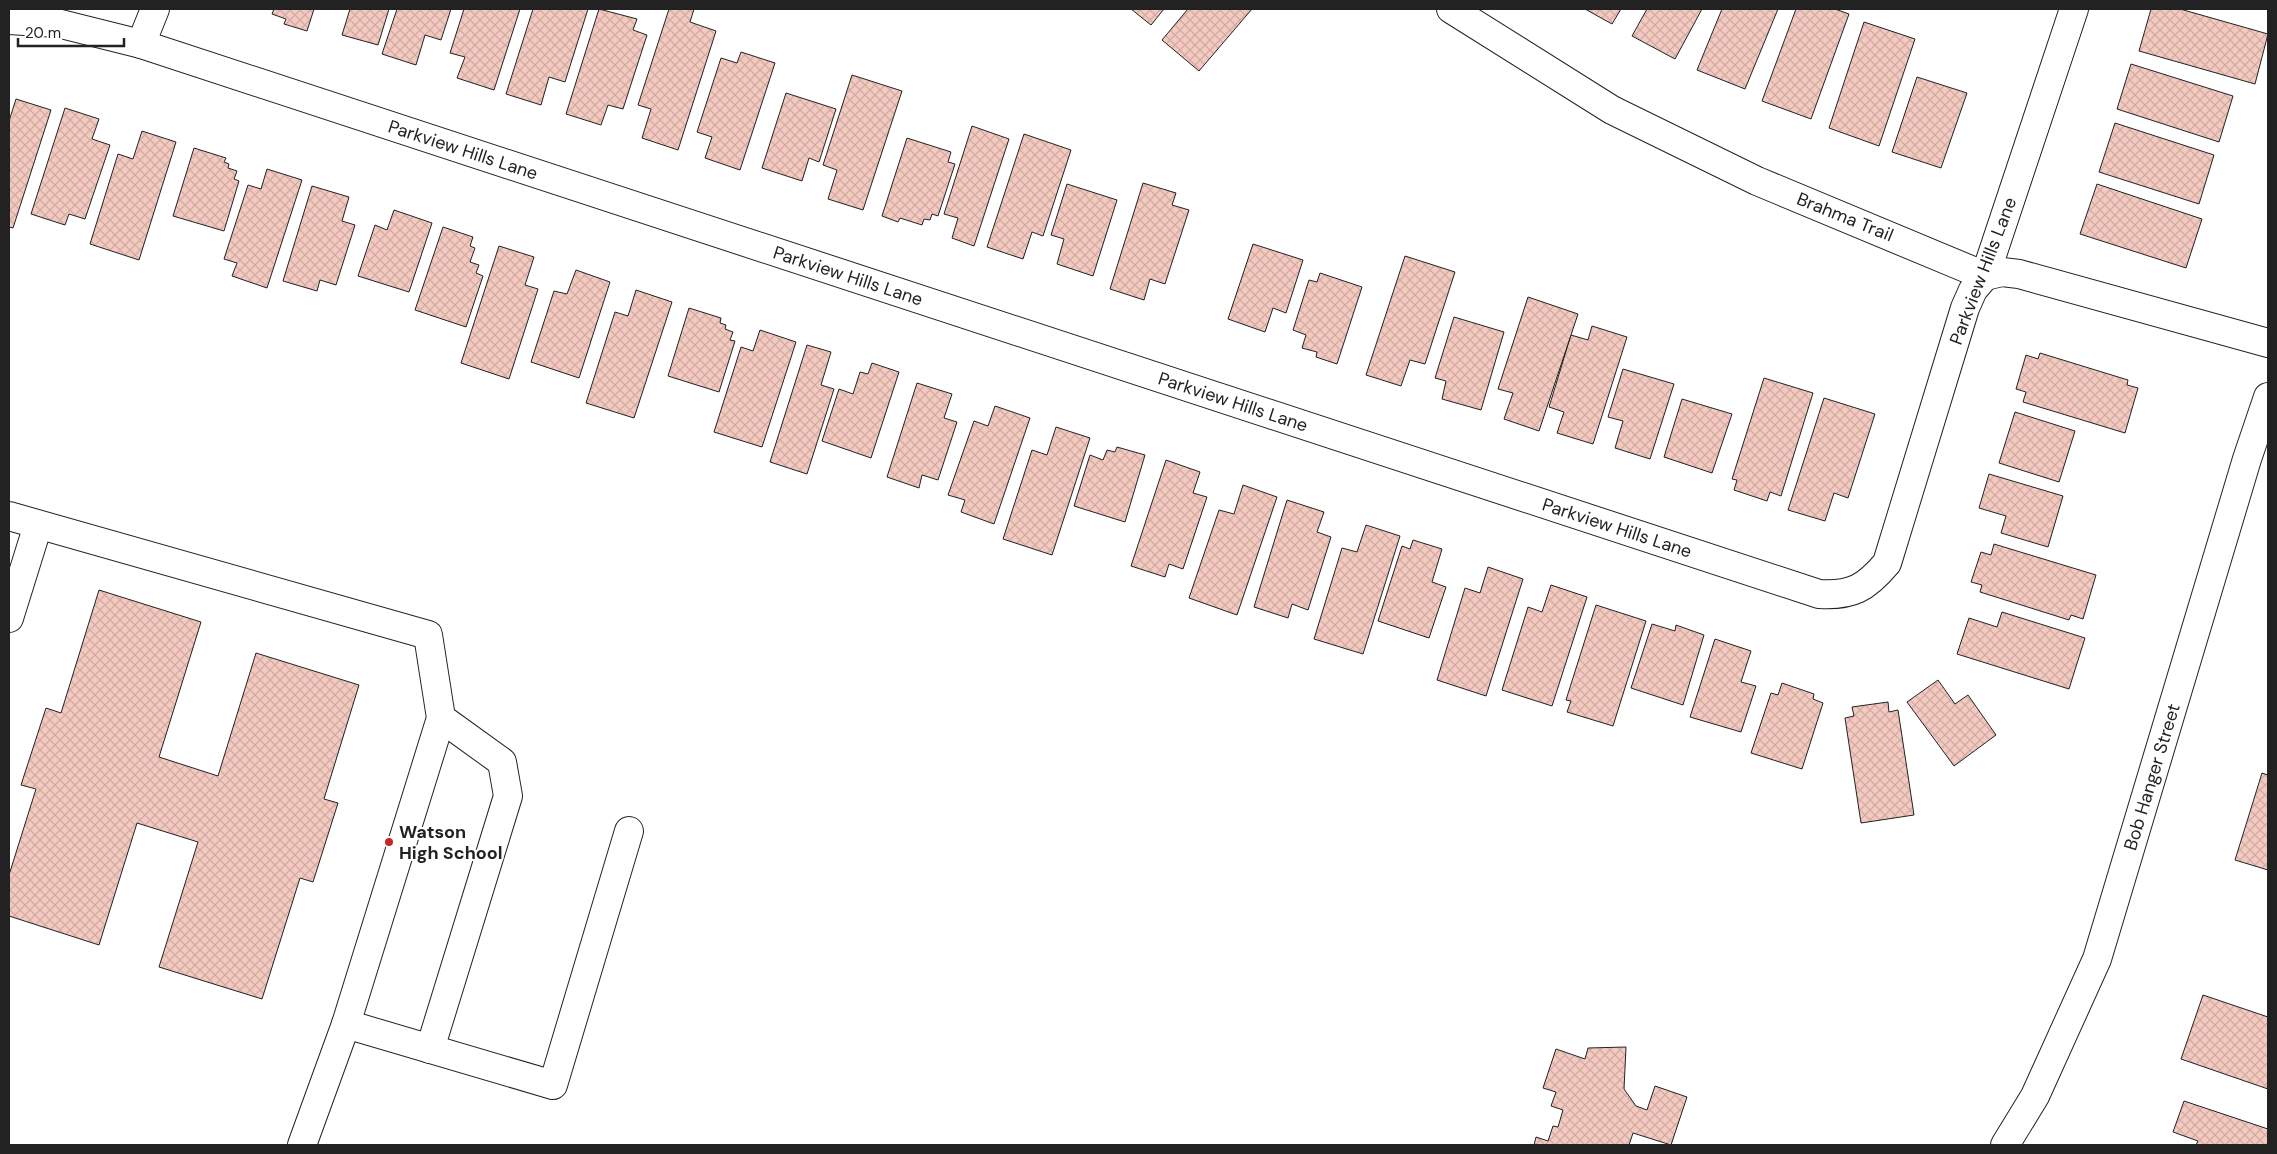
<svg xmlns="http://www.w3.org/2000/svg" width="2277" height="1154" viewBox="0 0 2277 1154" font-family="'DM Sans',sans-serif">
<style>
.building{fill:url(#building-cross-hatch);stroke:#222}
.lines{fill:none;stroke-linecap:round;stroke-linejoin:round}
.minor-casing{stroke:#222;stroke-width:30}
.minor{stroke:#fff;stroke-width:28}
.poi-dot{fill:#c62828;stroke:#fff;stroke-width:2}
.labels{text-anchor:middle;stroke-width:4;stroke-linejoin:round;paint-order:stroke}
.street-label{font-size:18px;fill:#222;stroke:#fff}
.poi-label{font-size:18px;font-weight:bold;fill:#222;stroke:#fff;text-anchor:start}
</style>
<defs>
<pattern id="building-cross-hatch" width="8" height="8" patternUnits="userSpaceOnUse" patternTransform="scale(1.25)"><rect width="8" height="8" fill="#f3c9c0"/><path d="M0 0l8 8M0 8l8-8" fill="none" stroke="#d0aca5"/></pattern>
</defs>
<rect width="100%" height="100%" fill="#fff"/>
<g class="building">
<polygon points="274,9 314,9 307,31 284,24 286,19 272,14"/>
<polygon points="350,9 389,9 378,45 342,35"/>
<polygon points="397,9 451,9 441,40 425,35 416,65 382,54"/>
<polygon points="464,9 520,9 494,90 457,78 465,57 450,53"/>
<polygon points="533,9 588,9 565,82 549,77 541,105 506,94"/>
<polygon points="599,9 637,19 633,30 647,35 623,109 608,105 601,125 566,114"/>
<polygon points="669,9 694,9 690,22 716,31 678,150 642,138 651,109 638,105"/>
<polygon points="1131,9 1164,9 1151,25"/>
<polygon points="1188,9 1252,9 1199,71 1162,40"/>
<polygon points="1585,9 1621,9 1612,24"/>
<polygon points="1647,9 1702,9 1675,59 1632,36"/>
<polygon points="1722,9 1778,9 1745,89 1697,70"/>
<polygon points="1796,9 1835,9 1849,14 1811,119 1762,101"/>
<polygon points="2151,9 2180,9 2268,34 2255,84 2139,51"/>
<polygon points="1864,22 1915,39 1879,146 1829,128"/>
<polygon points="741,52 775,63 740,170 705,158 712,137 697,132 721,58 737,63"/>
<polygon points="2131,64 2233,96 2219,142 2117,109"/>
<polygon points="852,75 902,91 863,210 828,199 837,170 823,165"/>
<polygon points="1917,77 1967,93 1941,168 1892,152"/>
<polygon points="786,93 836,109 819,162 809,158 802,181 762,168"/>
<polygon points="16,99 51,110 13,228 9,227 9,121"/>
<polygon points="65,108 99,119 92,139 110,145 85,219 69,214 65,225 31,214"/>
<polygon points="2115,123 2214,155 2199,204 2099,172"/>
<polygon points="972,126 1009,139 974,246 952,238 958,218 944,214"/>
<polygon points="142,131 176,142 139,260 90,244 118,154 133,159"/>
<polygon points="1024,134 1071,150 1043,236 1032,232 1023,259 987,247"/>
<polygon points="907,138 951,152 948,162 955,164 938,216 932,214 930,220 924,219 922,225 900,218 898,222 882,216"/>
<polygon points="194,148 226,158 224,162 229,164 228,168 237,171 234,179 239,181 224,231 173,216"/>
<polygon points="267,169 302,180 267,288 232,276 237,263 224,259 248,185 261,189"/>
<polygon points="1143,183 1176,193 1172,205 1189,210 1165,284 1150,279 1144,300 1110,289"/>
<polygon points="1067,184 1117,200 1093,276 1057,264 1064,239 1051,235"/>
<polygon points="2097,184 2202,219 2186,268 2080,234"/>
<polygon points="312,186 349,197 342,221 355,225 336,285 320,280 317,291 283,281"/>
<polygon points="394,210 432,223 409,292 358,276 375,225 387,230"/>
<polygon points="443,227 473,237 470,246 475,248 470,262 479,265 476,273 483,276 466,327 415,310"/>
<polygon points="1253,244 1303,260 1286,313 1273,308 1265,332 1228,319"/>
<polygon points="499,246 534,257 525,285 538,289 509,379 461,363"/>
<polygon points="1405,256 1455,272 1425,364 1410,360 1401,386 1366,375"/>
<polygon points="576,270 610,282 579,378 531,362 554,291 567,294"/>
<polygon points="1320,273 1362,287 1337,364 1316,357 1317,352 1302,348 1306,335 1293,330 1309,280 1317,282"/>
<polygon points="636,290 672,302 634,418 586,403 615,312 628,316"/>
<polygon points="1528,297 1578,314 1539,431 1504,419 1513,393 1498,389"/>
<polygon points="689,308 721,318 720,323 726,325 725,329 733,332 730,340 735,341 719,392 668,376"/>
<polygon points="1454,317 1504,332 1481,410 1442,399 1446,381 1435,378"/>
<polygon points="1592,326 1627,337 1593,444 1557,433 1564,412 1549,407 1571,335 1588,340"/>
<polygon points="760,330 796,342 762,447 714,432 741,347 753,351"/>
<polygon points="807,345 831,352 821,385 834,389 807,474 770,462"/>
<polygon points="2040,353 2128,380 2127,385 2138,388 2125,433 2023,402 2026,392 2016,389 2026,355 2038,359"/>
<polygon points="872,363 899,372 871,458 822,441 839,389 853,394 860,372 868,374"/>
<polygon points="1623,369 1674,384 1650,459 1615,448 1623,421 1608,417"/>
<polygon points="1764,378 1813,393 1781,496 1770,492 1767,501 1734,490 1737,480 1732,479"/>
<polygon points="917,383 952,394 944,418 957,422 938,480 922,475 919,488 887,477"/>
<polygon points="1824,398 1875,414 1848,498 1834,493 1825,521 1788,510"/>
<polygon points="1682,399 1732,414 1712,473 1664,457"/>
<polygon points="995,406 1030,418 994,524 961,512 965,500 948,495 974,421 988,426"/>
<polygon points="2015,412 2075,431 2059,482 1999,463"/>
<polygon points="1056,427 1090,438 1052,555 1003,539 1032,450 1047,455"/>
<polygon points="1117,447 1145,455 1125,522 1074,506 1090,455 1103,460 1107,450 1115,452"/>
<polygon points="1166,460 1200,472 1193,493 1207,497 1183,569 1169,564 1165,577 1131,566"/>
<polygon points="1989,474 2063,496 2048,547 2001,533 2006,516 1979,508"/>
<polygon points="1243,485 1277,497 1237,615 1189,598 1219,510 1234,514"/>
<polygon points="1287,500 1324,512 1317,532 1331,537 1308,610 1292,604 1288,618 1254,607"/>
<polygon points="1366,525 1400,536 1363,654 1314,639 1342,548 1357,552"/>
<polygon points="1413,540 1442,549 1432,582 1446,587 1429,638 1378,621 1402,546 1410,549"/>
<polygon points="1994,544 2096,575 2083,619 2071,615 2069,620 1980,592 1982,585 1971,582 1981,552 1991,555"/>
<polygon points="1488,567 1523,579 1486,696 1437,680 1465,588 1480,593"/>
<polygon points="1551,585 1587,597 1552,706 1502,690 1528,607 1542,612"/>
<polygon points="99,590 201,622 159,757 218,776 256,653 359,685 324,799 338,803 313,882 300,878 262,999 159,967 198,842 137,823 99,945 9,916 9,875 36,789 21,785 46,708 61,713"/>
<polygon points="1596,605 1646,621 1613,726 1567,712 1571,701 1566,700"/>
<polygon points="2002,612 2085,638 2069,689 1957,654 1969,618 1997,627"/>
<polygon points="1652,624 1675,631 1676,625 1704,635 1683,705 1631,688"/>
<polygon points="1715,639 1751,651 1741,682 1756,686 1741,732 1690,717"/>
<polygon points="1938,680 1955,704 1968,695 1996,735 1954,766 1907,702"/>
<polygon points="1782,683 1814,694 1813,699 1823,703 1802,769 1751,753 1771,693 1778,695"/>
<polygon points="1888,702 1889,712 1898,710 1914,815 1861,823 1845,718 1854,716 1852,707"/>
<polygon points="2262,773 2268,775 2268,870 2235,860"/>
<polygon points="2203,995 2268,1017 2268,1089 2181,1059"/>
<polygon points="1626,1047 1624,1089 1636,1106 1647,1110 1655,1086 1687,1097 1671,1145 1633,1133 1629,1145 1534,1145 1536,1137 1548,1141 1553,1126 1558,1127 1563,1110 1551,1106 1556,1092 1543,1088 1556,1049 1585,1059 1588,1048"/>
<polygon points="2184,1101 2268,1129 2268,1145 2196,1145 2198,1141 2173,1132"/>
</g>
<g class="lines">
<g class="minor-casing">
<g id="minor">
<polyline points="1451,9 1612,110 1757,181 1985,276 2002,272 2019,274 2268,343"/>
<path d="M9,20L57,23L141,44L1819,594C1852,596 1866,588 1887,563L1965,308L1973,290L1985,276L2074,9"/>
<polyline points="141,44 155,9"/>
<polyline points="9,516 428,635 441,718 346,1024 302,1145"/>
<polyline points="9,618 38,525"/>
<polyline points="346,1024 553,1085 629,831"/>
<polyline points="430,1049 508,796 502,762 441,718"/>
<polyline points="2005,1145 2035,1096 2097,959 2247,459 2268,397"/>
</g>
</g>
<use href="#minor" class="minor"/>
</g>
<circle class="poi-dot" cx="389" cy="842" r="5"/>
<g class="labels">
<g class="street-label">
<text transform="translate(463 150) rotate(18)" y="6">Parkview Hills Lane</text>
<text transform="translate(1845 217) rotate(22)" y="6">Brahma Trail</text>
<text transform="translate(1983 271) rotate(-69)" y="6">Parkview Hills Lane</text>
<text transform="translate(848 276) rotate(18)" y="6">Parkview Hills Lane</text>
<text transform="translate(1233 402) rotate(18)" y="6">Parkview Hills Lane</text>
<text transform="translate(1617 528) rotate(18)" y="6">Parkview Hills Lane</text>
<text transform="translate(2152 777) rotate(-73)" y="6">Bob Hanger Street</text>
</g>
<g class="poi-label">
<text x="399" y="838">Watson<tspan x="399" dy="21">High School</tspan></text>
</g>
</g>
<rect width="2277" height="1154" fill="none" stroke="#222222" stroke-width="20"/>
<path d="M18 38v8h106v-8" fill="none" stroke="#222222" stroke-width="2.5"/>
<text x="25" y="38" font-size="15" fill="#222222" stroke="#ffffff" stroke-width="4" paint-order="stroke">20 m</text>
</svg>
